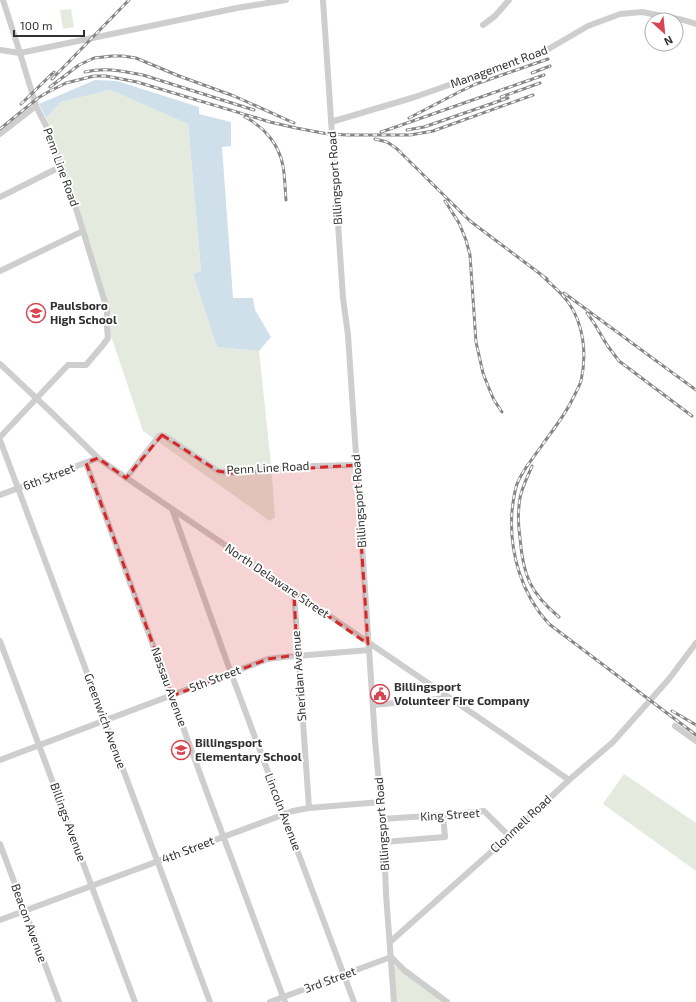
<svg xmlns="http://www.w3.org/2000/svg" width="696" height="1002" viewBox="0 0 696 1002" font-family="'Exo 2',sans-serif">
<style>
.green{fill:#e4eade}
.water{fill:#cfe0eb}
.lines{fill:none;stroke-linecap:round;stroke-linejoin:round}
.minor{stroke:#cecece;stroke-width:6}
.rail-casing{stroke:#868686;stroke-width:3}
.rail{stroke:#fff;stroke-width:1.5;stroke-dasharray:4.5;stroke-linecap:butt}
.marked{fill:#d62828;fill-opacity:0.2;stroke:#d62828;stroke-width:3;stroke-dasharray:8 5;stroke-linejoin:round}
.labels{text-anchor:middle;stroke-width:4;stroke-linejoin:round;paint-order:stroke}
.street-label{font-size:12px;fill:#313131;stroke:#fff}
.poi-label{font-size:12px;font-weight:bold;fill:#313131;stroke:#fff;text-anchor:start}
</style>
<rect width="100%" height="100%" fill="#fff"/>
<g class="green">
<polygon points="71,9 74,27 63,29 60,10"/>
<polygon points="110,90 188,124 201,272 193,274 217,347 259,351 271,464 275,517 270,521 143,431 109,330 112,319 46,118 61,102"/>
<polygon points="624,774 696,823 696,871 603,804"/>
<polygon points="392,964 446,1002 395,1002"/>
</g>
<polygon class="water" points="95,80 117,81 199,107 199,114 231,122 231,146 222,147 233,298 253,298 255,310 271,337 259,351 217,347 193,274 201,271 188,124 110,90 61,102 46,118 39,104"/>
<g class="lines">
<g class="minor">
<polyline points="323,0 343,298 348,335 375,739 384,842 386,894 394,1002"/>
<polyline points="483,25 495,16 509,0"/>
<polyline points="0,50 20,53 237,8 286,0"/>
<polyline points="331,122 415,97 545,51 588,26 620,14 642,12 683,20 696,24"/>
<polyline points="0,134 36,106"/>
<polyline points="0,197 62,166"/>
<polyline points="0,271 83,231"/>
<polyline points="0,364 51,412 98,458 109,466 513,741 569,780"/>
<polyline points="0,437 68,365 86,365 103,345 108,338 107,328 107,309 80,221 69,187 52,140 46,126 36,106 20,53 3,0"/>
<polyline points="0,440 210,1002"/>
<polyline points="86,463 209,798 285,1002"/>
<polyline points="126,478 159,436 162,435 165,436 218,471 232,473 314,466 356,465"/>
<polyline points="0,495 98,458"/>
<polyline points="172,509 231,673 354,1002"/>
<polyline points="294,592 309,808"/>
<polyline points="0,641 135,1002"/>
<polyline points="373,705 449,698"/>
<polyline points="675,726 696,741"/>
<polyline points="0,760 268,659 284,657 369,650"/>
<polyline points="382,819 443,815 484,811 509,836"/>
<polyline points="384,842 445,837 443,815"/>
<polyline points="0,844 59,1002"/>
<polyline points="0,920 293,811 309,808 381,802"/>
<polyline points="390,942 509,836 569,780 613,742 669,679 696,643"/>
<polyline points="270,1002 391,957 404,970 447,1002"/>
</g>
<g class="rail-casing">
<g id="rail">
<path d="M85,72C106,67 122,71 143,75L254,110"/>
<polyline points="532,73 550,66"/>
<polyline points="52,79 129,0"/>
<polyline points="50,87 79,65 94,58 112,56 123,56 136,58 179,76 234,96 294,123"/>
<polyline points="501,97 540,83"/>
<polyline points="21,104 54,72"/>
<path d="M245,117C264,127 279,144 283,166C285,177 285,189 286,200"/>
<polyline points="409,118 461,91 476,84 548,59"/>
<polyline points="0,129 38,98 48,92 66,83 94,76 106,76 137,82 270,122 296,128 328,134 348,135 410,135 433,131 533,95"/>
<polyline points="407,130 424,127 508,98"/>
<polyline points="381,132 390,129 544,75"/>
<polyline points="375,139 387,142 396,148 470,221 547,279"/>
<polyline points="445,201 459,223 466,240 470,255 476,342 483,373 488,386 494,400 502,412"/>
<path d="M542,276C551,284 561,292 568,302C584,324 587,355 581,381C579,387 575,394 572,400C566,413 554,429 545,441C536,455 523,468 517,484C514,493 513,502 512,511C509,551 521,594 549,624L696,735"/>
<polyline points="564,293 696,390"/>
<polyline points="587,313 594,323 607,345 619,361 692,416"/>
<path d="M532,466C528,476 522,487 520,498C518,510 518,525 520,538C523,575 530,593 559,617"/>
<polyline points="672,711 696,725"/>
</g>
</g>
<use href="#rail" class="rail"/>
</g>
<path class="marked" d="M162,435L218,471L232,473L356,465L368,644L294,592L297,655L268,659L172,696L86,463L98,458L126,478Z"/>
<defs>
<g id="school-ring" transform="scale(1)"><circle r="9.5" fill="#fff" stroke="#d8444f" stroke-width="1.5"/><path d="M0-5L7-2L0 1L-7-2ZM-4 1L0 2.5L4 1V4Q0 6-4 4Z" fill="#d8444f"/></g>
<g id="civic-ring" transform="scale(1)"><circle r="9.5" fill="#fff" stroke="#d8444f" stroke-width="1.5"/><path d="M-.6-6.5H3V-4.5H.6V-3L4-1V1h2V6H-6V1h2V-1L-.6-3ZM-1.2 2.5V6h2.4V2.5Z" fill="#d8444f"/></g>
</defs>
<g fill-rule="evenodd">
<use href="#school-ring" x="36" y="313"/>
<use href="#civic-ring" x="380" y="694"/>
<use href="#school-ring" x="181" y="750"/>
</g>
<g class="labels">
<g class="street-label">
<text transform="translate(499 67) rotate(-20)" y="4">Management Road</text>
<text transform="translate(61 167) rotate(70)" y="4">Penn Line Road</text>
<text transform="translate(335 178) rotate(-94)" y="4">Billingsport Road</text>
<text transform="translate(268 468) rotate(-3)" y="4">Penn Line Road</text>
<text transform="translate(49 477) rotate(-21)" y="4">6th Street</text>
<text transform="translate(359 501) rotate(-94)" y="4">Billingsport Road</text>
<text transform="translate(277 581) rotate(34)" y="4">North Delaware Street</text>
<text transform="translate(299 676) rotate(-94)" y="4">Sheridan Avenue</text>
<text transform="translate(215 679) rotate(-21)" y="4">5th Street</text>
<text transform="translate(169 687) rotate(70)" y="4">Nassau Avenue</text>
<text transform="translate(105 721) rotate(70)" y="4">Greenwich Avenue</text>
<text transform="translate(283 812) rotate(69)" y="4">Lincoln Avenue</text>
<text transform="translate(450 815) rotate(-4)" y="4">King Street</text>
<text transform="translate(68 822) rotate(70)" y="4">Billings Avenue</text>
<text transform="translate(382 824) rotate(-94)" y="4">Billingsport Road</text>
<text transform="translate(521 824) rotate(-43)" y="4">Clonmell Road</text>
<text transform="translate(188 850) rotate(-21)" y="4">4th Street</text>
<text transform="translate(29 923) rotate(70)" y="4">Beacon Avenue</text>
<text transform="translate(330 980) rotate(-20)" y="4">3rd Street</text>
</g>
<g class="poi-label">
<text x="50" y="310">Paulsboro<tspan x="50" dy="14">High School</tspan></text>
<text x="394" y="691">Billingsport<tspan x="394" dy="14">Volunteer Fire Company</tspan></text>
<text x="195" y="747">Billingsport<tspan x="195" dy="14">Elementary School</tspan></text>
</g>
</g>
<g transform="translate(664 32) rotate(153)"><circle r="19" fill="#ffffff" stroke="#adadad"/>
<path d="M0-3L7 15L0 10L-7 15Z" fill="#d8444f"/>
<text y="-6" font-size="11" font-weight="bold" text-anchor="middle" fill="#313131">N</text>
</g>
<path d="M14 30v6h70v-6" fill="none" stroke="#313131" stroke-width="2"/>
<text x="20" y="30" font-size="12" fill="#313131" stroke="#ffffff" stroke-width="3" paint-order="stroke">100 m</text>
</svg>
